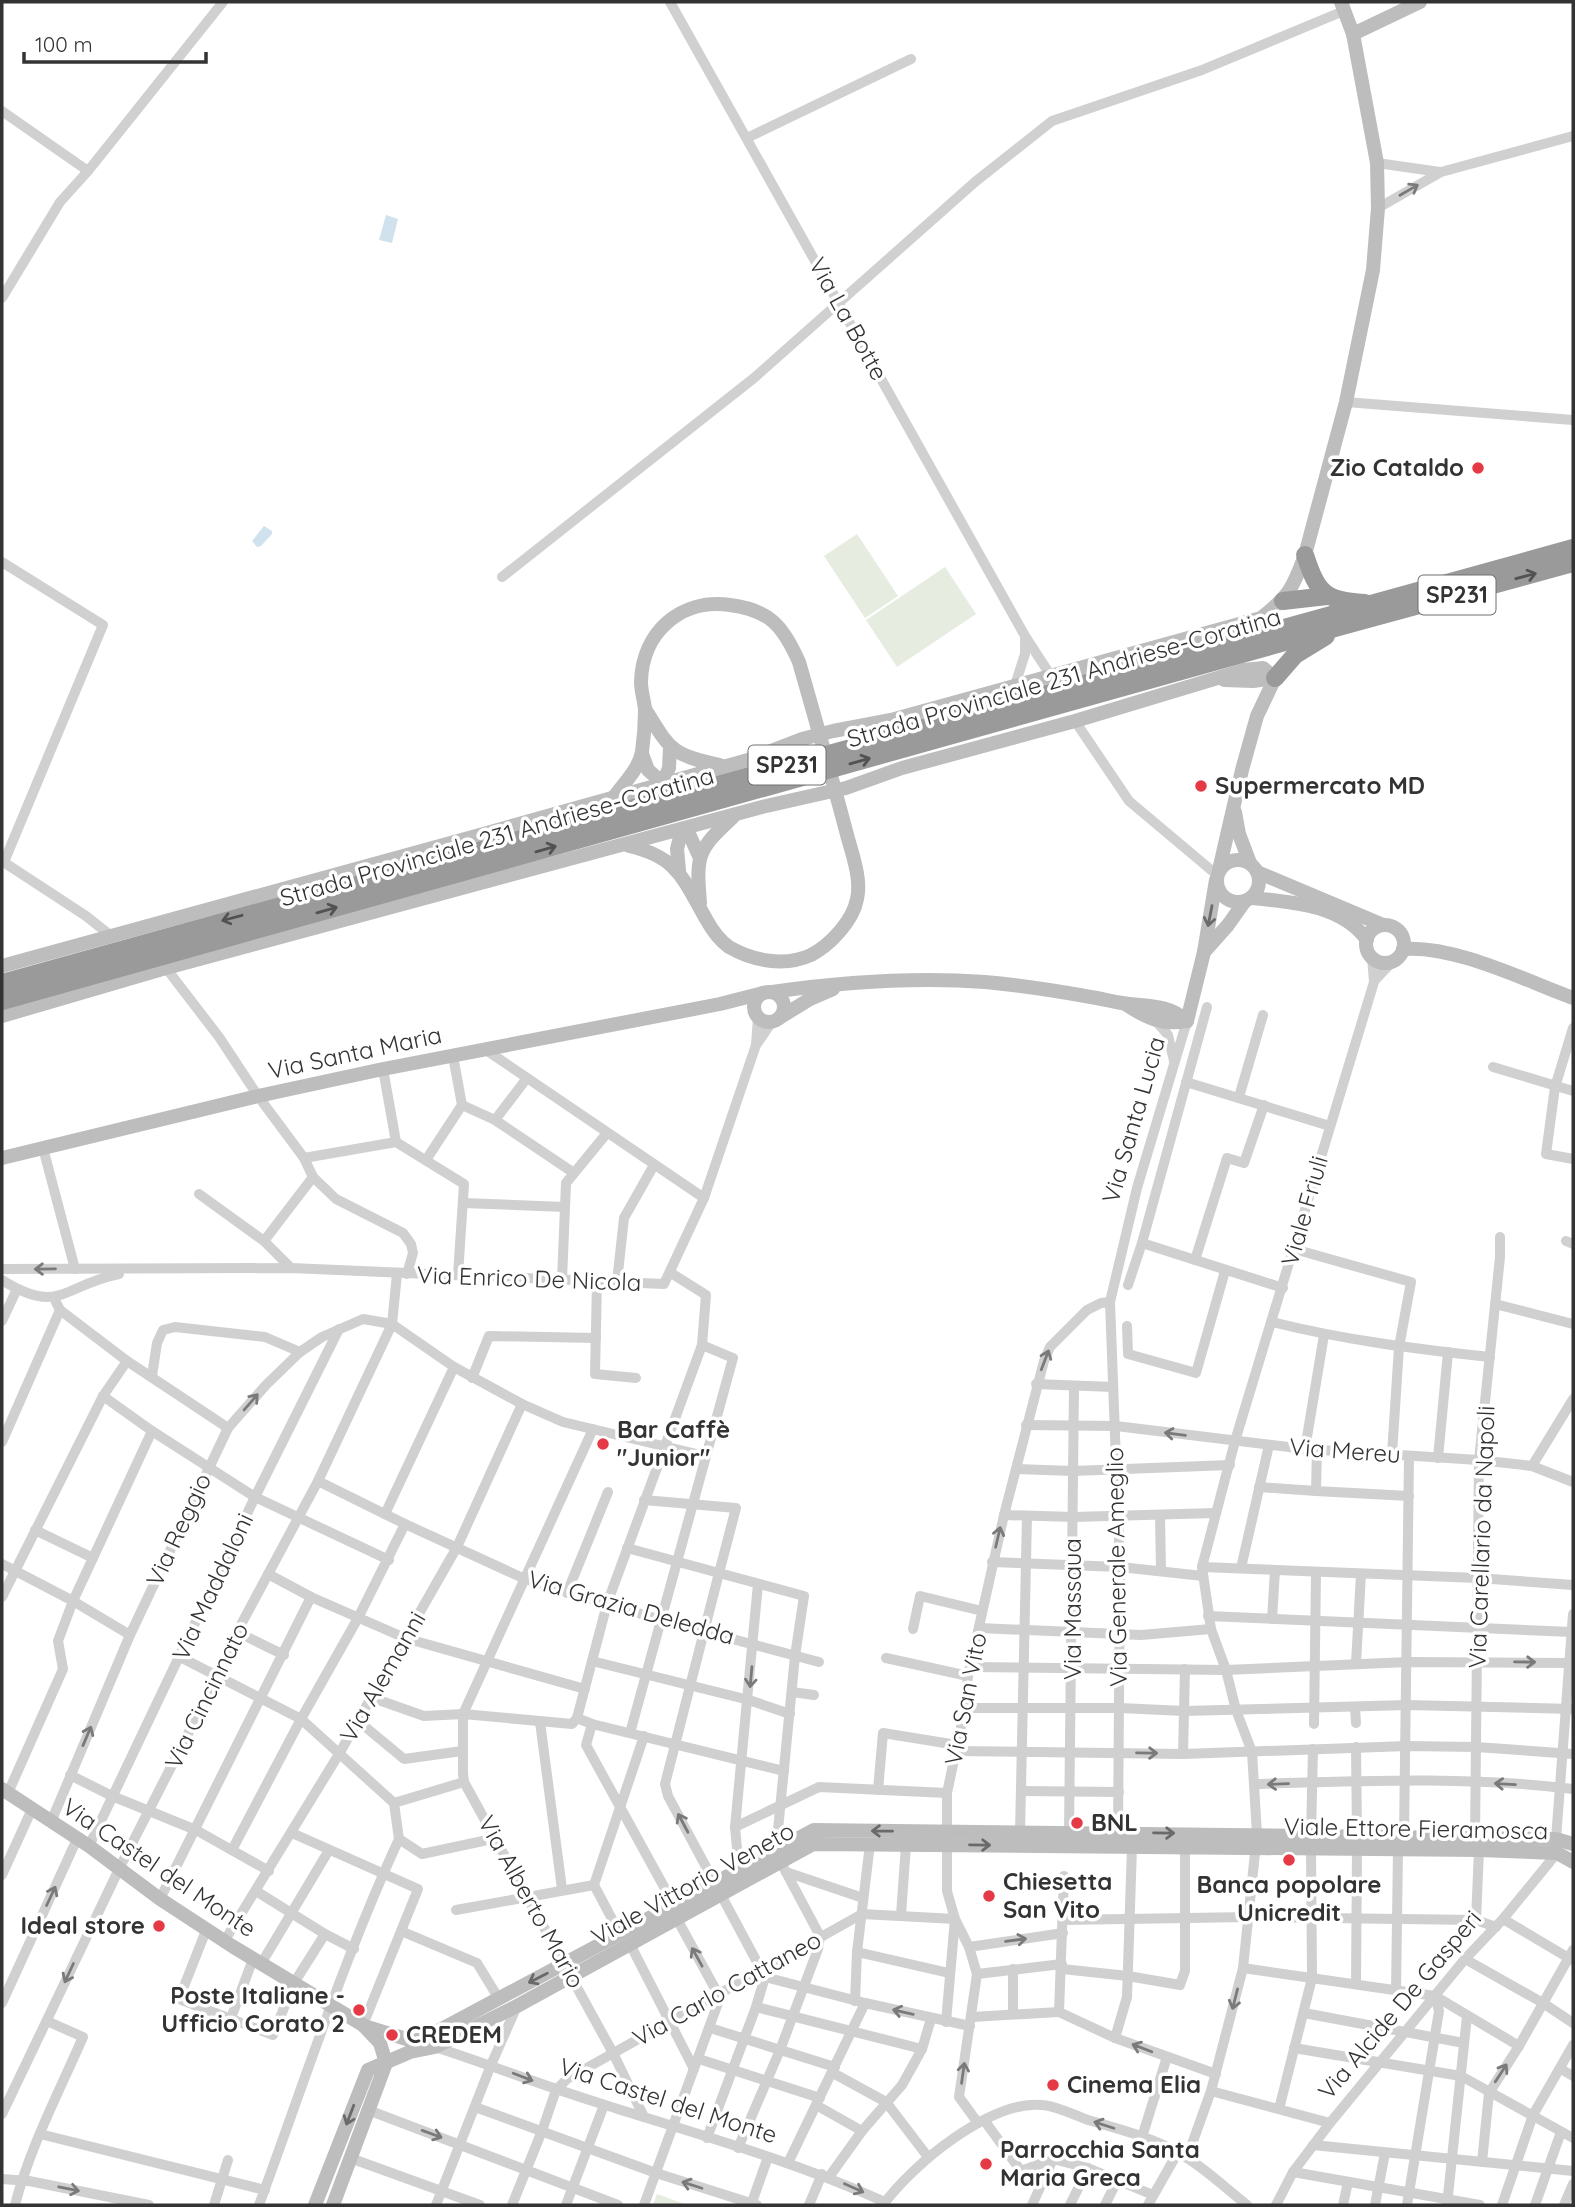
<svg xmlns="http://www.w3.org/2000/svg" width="1575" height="2207" viewBox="0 0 1575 2207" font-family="Quicksand,sans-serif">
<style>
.green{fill:#e6ecdf}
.water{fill:#cfe2ee}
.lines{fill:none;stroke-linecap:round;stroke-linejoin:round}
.street{stroke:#d0d0d0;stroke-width:10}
.secondary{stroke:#bdbdbd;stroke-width:14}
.highway{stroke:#9a9a9a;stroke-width:18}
.oneway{stroke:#7a7a7a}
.oneway2{stroke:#525252}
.oneway3{stroke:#6a6a6a}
.poi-dot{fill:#e63946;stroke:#fff;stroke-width:2.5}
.labels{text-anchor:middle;stroke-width:7;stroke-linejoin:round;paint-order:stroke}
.shield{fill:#fff;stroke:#707070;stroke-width:2}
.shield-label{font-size:23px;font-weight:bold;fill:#333}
.street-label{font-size:24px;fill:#333;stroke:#fff}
.poi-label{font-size:24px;font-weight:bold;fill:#333;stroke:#fff;text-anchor:start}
</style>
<rect width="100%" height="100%" fill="#fff"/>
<g class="green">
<polygon points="857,534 898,596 865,618 824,556"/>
<polygon points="945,567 976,614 897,667 866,620"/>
<polygon points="657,2194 687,2205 653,2205"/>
</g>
<g class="water">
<polygon points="386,215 398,219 392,243 379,240"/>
<polygon points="264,526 272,531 272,534 261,546 257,547 252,541"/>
</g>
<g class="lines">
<g class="street">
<polyline points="670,2 1025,636 1051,676"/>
<polyline points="2,111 88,171"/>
<polyline points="747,138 911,59"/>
<polyline points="1377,163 1440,172"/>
<polyline points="1378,208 1441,172 1573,136"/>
<polyline points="2,298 60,202 88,171 223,2"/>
<polyline points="1346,402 1573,420"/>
<polyline points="2,562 103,625 4,862"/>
<polyline points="502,577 754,378 975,182 1052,121 1202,70 1346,10"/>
<polyline points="1015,685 1025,654 1025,637"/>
<polyline points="1075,721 1129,801 1217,875"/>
<polyline points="2,861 86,916 110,935"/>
<polyline points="166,968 219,1037 258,1096 304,1158 313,1177 336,1199 403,1233 411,1244 413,1253 407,1274"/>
<polyline points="1374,981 1392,962"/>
<polyline points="1155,1020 1168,1035 1174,1061"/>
<polyline points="1573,1028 1555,1087 1546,1154 1573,1159"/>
<polyline points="756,1045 758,1017"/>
<polyline points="486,1050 704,1198"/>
<polyline points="1493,1067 1573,1091"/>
<polyline points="383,1069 396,1142"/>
<polyline points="1186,1082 1330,1126"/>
<polyline points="1239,1097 1263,1015"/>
<polyline points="462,1105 495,1120 574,1173"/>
<polyline points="495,1120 527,1078"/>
<polyline points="43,1148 75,1269"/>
<polyline points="304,1158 396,1142 464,1184 458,1275"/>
<polyline points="426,1160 462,1105 453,1056"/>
<polyline points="199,1194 264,1241 291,1268"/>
<polyline points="463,1203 565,1207"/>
<polyline points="264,1241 313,1177"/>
<polyline points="1566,1241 1573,1244"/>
<polyline points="1142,1243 1207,1007"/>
<polyline points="1294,1249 1411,1282 1399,1347 1392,1454"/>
<polyline points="1195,1260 1227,1158 1244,1163 1264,1105"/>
<polyline points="2,1269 291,1268 664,1284 704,1198 756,1045 772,1022"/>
<path d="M2,1280C60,1316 63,1285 119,1274"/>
<polyline points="562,1280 566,1183 607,1133"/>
<polyline points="597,1281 595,1374 636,1378"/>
<polyline points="617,1282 624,1218 654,1165"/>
<polyline points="1128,1285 1142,1243 1283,1288"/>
<polyline points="54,1298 60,1310 127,1361 228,1428"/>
<polyline points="1495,1304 1573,1324"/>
<polyline points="2,1321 17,1289"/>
<path d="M1272,1322C1344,1340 1416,1349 1490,1357"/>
<polyline points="1127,1326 1128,1354 1196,1373 1225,1271"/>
<polyline points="152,1376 157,1343 163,1330 175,1327 265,1337 300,1352"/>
<polyline points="472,1378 489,1336 596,1338"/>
<polyline points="1036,1384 1113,1387"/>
<polyline points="103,1396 152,1431 255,1497 389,1560"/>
<polyline points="1026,1425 1116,1426 1305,1449 1479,1460 1532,1466 1573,1482"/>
<polyline points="593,1429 463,1714 463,1773 464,1782 613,2053 644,2117"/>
<polyline points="2,1442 60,1310"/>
<polyline points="1305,1449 1324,1335"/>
<polyline points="1317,1449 1316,1491 1409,1496"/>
<polyline points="1438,1458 1448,1352"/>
<polyline points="1532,1466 1573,1399"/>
<polyline points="1016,1469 1073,1471 1230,1465"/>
<polyline points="318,1481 405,1524 525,1579 661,1620 819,1662"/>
<polyline points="1259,1487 1316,1491"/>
<polyline points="644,1500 736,1508 719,1573 804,1596 795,1656 776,1850"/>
<polyline points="385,1514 454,1367"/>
<polyline points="1004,1515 1074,1517 1215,1513"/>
<polyline points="1160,1515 1161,1571"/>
<polyline points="35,1530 93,1558"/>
<polyline points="627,1548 719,1573 665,1784 668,1796 765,1977"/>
<polyline points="992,1562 1120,1567 1203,1576"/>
<polyline points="2,1564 73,1601 130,1635"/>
<polyline points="1202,1567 1478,1578 1573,1585"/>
<polyline points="1241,1568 1269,1445"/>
<polyline points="268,1574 311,1597 405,1638 585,1689"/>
<polyline points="567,1593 608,1492"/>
<polyline points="2,1597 103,1396 127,1361"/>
<polyline points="1208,1616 1572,1632"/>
<polyline points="1272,1619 1275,1570"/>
<polyline points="979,1628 1141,1635 1211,1629"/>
<polyline points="913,1629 920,1596 982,1611"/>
<polyline points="237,1632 284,1655"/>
<polyline points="180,1657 301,1719 394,1803"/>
<polyline points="886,1658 968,1676"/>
<polyline points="592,1661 749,1700 790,1714"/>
<polyline points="1356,1663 1361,1574"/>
<polyline points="971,1667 1226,1670 1408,1662 1573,1663"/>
<polyline points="792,1692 814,1695"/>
<polyline points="370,1697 424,1716 463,1714 572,1724 577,1718 592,1724 784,1771"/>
<polyline points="1355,1707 1356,1723"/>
<polyline points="965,1708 1120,1708 1184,1711 1407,1705 1573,1709"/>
<polyline points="577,1718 607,1604 702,1345 706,1295 671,1273"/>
<polyline points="357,1720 404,1759 462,1751"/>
<polyline points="540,1722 562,1889"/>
<polyline points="592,1724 586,1745 674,1905"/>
<polyline points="1314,1724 1316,1572"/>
<polyline points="630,1733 733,1358 702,1345"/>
<polyline points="1356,1747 1357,1836"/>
<polyline points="956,1751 1183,1754 1407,1746 1476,1747 1573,1754"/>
<polyline points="1183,1754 1185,1669"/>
<polyline points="70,1775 112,1796 196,1830 269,1871"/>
<polyline points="464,1782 394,1803 399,1839 422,1854 497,1838"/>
<path d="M1255,1784C1360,1781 1468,1776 1573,1789"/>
<polyline points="878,1790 883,1733 957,1745"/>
<polyline points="1022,1791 1119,1792"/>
<polyline points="8,1793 63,1669 58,1641 73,1601 152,1431"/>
<polyline points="51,1822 130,1635 228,1428 266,1385 300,1352 322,1337 363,1319 392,1324 454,1367 522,1404 563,1422 705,1456"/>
<polyline points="735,1827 819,1787 947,1793"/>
<polyline points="1020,1832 1027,1516"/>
<polyline points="1069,1832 1074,1386"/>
<polyline points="1118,1832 1120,1567 1110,1302 1137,1188 1187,1021"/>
<polyline points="292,1833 418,1889 363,2025"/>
<polyline points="1311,1835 1313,1749"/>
<polyline points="1404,1836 1409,1456"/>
<polyline points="1475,1838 1479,1460 1500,1257 1500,1237"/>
<polyline points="1556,1839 1573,1614"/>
<polyline points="89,1846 255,1497 339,1329"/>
<polyline points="232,1850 301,1719 358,1618 405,1524"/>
<polyline points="739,1870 735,1827 758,1584"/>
<polyline points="786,1872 863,1898"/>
<polyline points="2,1875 32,1809"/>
<polyline points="256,1891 325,1934 354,1949"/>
<polyline points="160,1899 311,1597"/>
<polyline points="456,1910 594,1885"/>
<polyline points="901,1915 906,1845"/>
<polyline points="1503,1919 1572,1960"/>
<polyline points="1063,1920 1249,1917 1476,1920 1496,1927"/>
<polyline points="1476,1920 1479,1850"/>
<polyline points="207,1928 179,1999 273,2035 294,1983 325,1934"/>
<polyline points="401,1931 477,1963 499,1999"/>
<polyline points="620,1934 594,1885 644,1736"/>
<polyline points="225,1940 339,1754 457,1547 522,1404"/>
<polyline points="630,1944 694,2069"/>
<polyline points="969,1947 1063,1933"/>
<polyline points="857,1952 949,1973"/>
<polyline points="1465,1959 1543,2003 1573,2023"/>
<polyline points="261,1964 329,1850"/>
<polyline points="1243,1968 1435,1996 1519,2046"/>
<polyline points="1062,1969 1128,1976 1180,1985 1185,1971 1185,1847"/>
<polyline points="977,1974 1062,1964"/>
<polyline points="765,1977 865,2003 970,2026"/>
<polyline points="1356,1984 1357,1849"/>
<polyline points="1396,1991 1398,1850"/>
<polyline points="855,2001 857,1952 870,1844"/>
<polyline points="2,2003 77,1839"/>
<polyline points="756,2007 922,2049"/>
<polyline points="1059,2012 1064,1876"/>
<polyline points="1304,2013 1464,2043"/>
<polyline points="1013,2014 1013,1969"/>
<polyline points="972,2017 1059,2012 1115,2038 1216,2074"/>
<polyline points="231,2018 253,1959"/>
<polyline points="710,2028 835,2067"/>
<polyline points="1115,2038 1127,1997 1132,1847"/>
<path d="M435,2047C491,2065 546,2087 602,2104C697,2134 794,2161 885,2202"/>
<polyline points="1294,2048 1461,2076 1573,2138"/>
<polyline points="699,2059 820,2098"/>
<polyline points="1561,2069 1573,2076"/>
<polyline points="833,2073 886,2102 928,2157"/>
<polyline points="1211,2091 1330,2123"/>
<polyline points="816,2105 862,2131"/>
<polyline points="475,2107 656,2173 757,2205"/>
<polyline points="1279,2109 1312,1978 1311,1849"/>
<polyline points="368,2110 618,2205"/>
<polyline points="2,2114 120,1867 218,1675 237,1632 318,1481 392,1324 397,1274"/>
<polyline points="984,2120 1021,2171 1053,2159 1088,2168 1153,2195"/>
<polyline points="978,2123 959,2097 977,1974 969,1947 955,1919 947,1891 947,1793 965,1708 968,1676 1004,1515 1044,1361 1050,1347 1087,1310 1101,1303 1110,1302"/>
<polyline points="40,2134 265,2190"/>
<polyline points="1142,2137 1167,2057"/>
<polyline points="707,2138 756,2007 765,1977"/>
<polyline points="1313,2145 1573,2171"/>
<polyline points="738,2148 780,2050 818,1949 820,1936 780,1861"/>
<polyline points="350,2158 480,2205"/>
<polyline points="1187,2158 1211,2091 1243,1968 1257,1834 1252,1752 1236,1710 1226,1670 1211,1629 1202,1567 1235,1441 1374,982 1372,957"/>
<polyline points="1482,2162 1489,2093 1519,2046 1573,1950"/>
<polyline points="788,2163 865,2003"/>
<polyline points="1293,2172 1480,2205"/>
<polyline points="829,2177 862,2131 902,2085 922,2049 931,2019"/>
<polyline points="2,2179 29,2181 149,2205"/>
<path d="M15,2205C30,2147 59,2092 83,2037L47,2021"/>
<polyline points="214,2205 228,2160"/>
<path d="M259,2205C304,2083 344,1958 399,1839"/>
<polyline points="436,2205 491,2065 517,2006"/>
<polyline points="512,2205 542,2131 556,2090 567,2079 862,1914 955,1919 946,2022"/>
<polyline points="566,2205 604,2105"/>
<polyline points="644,2205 718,2003 718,1994 677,1919"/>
<polyline points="751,2205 768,2157"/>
<polyline points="809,2205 822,2174"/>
<path d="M883,2205C912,2165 990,2100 1042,2105C1057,2106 1074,2115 1088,2120C1118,2129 1151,2137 1179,2153C1203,2166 1225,2188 1247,2205"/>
<polyline points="1032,2205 1053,2159"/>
<polyline points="1070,2205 1088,2168"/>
<polyline points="1105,2205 1118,2179"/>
<polyline points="1148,2205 1178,2152"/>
<polyline points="1276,2205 1293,2172 1330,2123 1465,1959 1503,1919 1557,1853"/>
<polyline points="1343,2205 1348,2182"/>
<polyline points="1375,2205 1385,2153"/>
<polyline points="1407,2205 1439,2011 1435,1996"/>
<polyline points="1447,2205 1467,2016"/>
<polyline points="1502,2205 1533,2115 1573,2045"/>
<polyline points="1535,2205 1561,2132"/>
<polyline points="1564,2205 1573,2184"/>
</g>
<g class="secondary">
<polyline points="1353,34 1420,2"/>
<polyline points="1224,680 1253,681 1275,678"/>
<path d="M645,709C670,749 670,755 720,765"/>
<polyline points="642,754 648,770 663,783"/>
<polyline points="663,783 669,768 670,748"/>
<path d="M614,797C624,783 639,769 642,752C644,738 645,722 645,709C644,700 641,691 641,682C642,633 680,598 730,605C770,610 783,626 799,662C815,718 831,774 846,831C851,851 862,878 857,899C853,921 830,945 811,955C785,967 753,961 729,947C719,940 712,930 706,919C683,879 678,857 629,846"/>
<polyline points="1235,812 1239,834 1250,863"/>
<polyline points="682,829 690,836 699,856"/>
<circle cx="1238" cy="881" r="21"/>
<polyline points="679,870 677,849 682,829"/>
<polyline points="1219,870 1242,770 1257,716 1275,678"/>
<polyline points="1257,872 1383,925"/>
<path d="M1251,898C1291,902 1341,904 1367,940"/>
<path d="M700,903C696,855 697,850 733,817"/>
<circle cx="1385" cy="944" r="19"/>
<path d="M1403,949C1455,945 1524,980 1573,998"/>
<polyline points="1204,952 1228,925 1245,901"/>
<path d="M2,966L487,833L748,760L802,739L833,731L891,720L1261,618C1289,596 1293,588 1305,555L1346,402L1373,270L1378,208L1377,163L1353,34L1341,2"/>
<circle cx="769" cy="1007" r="15"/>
<path d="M772,992C842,982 914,977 985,982C1018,985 1052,990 1085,996C1098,998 1110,1001 1122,1003C1146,1007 1167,1003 1187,1021"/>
<path d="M1125,1004C1145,1017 1162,1026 1187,1021"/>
<polyline points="2,1016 166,968 762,807 846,788 902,768 1075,721 1244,670 1263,668 1275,678"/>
<polyline points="779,1018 810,999 833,989"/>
<polyline points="1187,1021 1204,952 1216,880"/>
<polyline points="2,1158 258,1096 383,1069 720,1004 763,993"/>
<polyline points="2,1789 89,1846 160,1899 232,1946 363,2025 380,2043 386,2063"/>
<polyline points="364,2026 413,2041 425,2038"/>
<polyline points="411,2051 425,2038 814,1830 1556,1839 1573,1844"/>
<polyline points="315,2205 368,2070 410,2052 435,2047 517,2006 813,1844 1479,1850 1557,1853 1573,1862"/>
<polyline points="333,2205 386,2063"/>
</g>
<g class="highway">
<path d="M1305,555C1318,594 1324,600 1365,603"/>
<polyline points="1283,601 1327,596"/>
<polyline points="1275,678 1295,655 1326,636"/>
<polyline points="2,983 1573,548"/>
<polyline points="2,1001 1342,626 1573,563"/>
</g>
</g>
<defs><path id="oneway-shaft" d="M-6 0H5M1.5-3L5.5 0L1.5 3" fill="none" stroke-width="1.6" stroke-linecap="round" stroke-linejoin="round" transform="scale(1.75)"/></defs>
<g class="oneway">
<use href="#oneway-shaft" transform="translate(1409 190) rotate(-30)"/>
<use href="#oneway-shaft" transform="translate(45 1269) rotate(179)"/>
<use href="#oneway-shaft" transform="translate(1045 1360) rotate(-69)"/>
<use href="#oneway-shaft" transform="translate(251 1402) rotate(-49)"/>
<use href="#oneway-shaft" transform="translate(1175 1434) rotate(-173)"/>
<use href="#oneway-shaft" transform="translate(998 1537) rotate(-77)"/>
<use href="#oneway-shaft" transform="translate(1525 1662) rotate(1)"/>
<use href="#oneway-shaft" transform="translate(751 1677) rotate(95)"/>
<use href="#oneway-shaft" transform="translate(87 1736) rotate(-67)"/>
<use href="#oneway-shaft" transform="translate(1147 1753) rotate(1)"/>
<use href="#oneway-shaft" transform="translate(1278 1784) rotate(178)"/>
<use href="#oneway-shaft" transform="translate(1505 1784) rotate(-177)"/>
<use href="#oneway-shaft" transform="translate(683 1823) rotate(-118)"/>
<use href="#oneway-shaft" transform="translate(51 1896) rotate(-65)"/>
<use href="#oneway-shaft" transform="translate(1016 1940) rotate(-8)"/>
<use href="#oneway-shaft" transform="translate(697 1957) rotate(-119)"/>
<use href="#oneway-shaft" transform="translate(69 1973) rotate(115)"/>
<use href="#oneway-shaft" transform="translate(1235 1999) rotate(104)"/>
<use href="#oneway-shaft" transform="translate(903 2012) rotate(-167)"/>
<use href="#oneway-shaft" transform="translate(1142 2048) rotate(-159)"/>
<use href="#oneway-shaft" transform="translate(963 2073) rotate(-82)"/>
<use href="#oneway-shaft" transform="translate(1501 2073) rotate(-57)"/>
<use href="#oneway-shaft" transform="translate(523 2077) rotate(21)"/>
<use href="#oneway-shaft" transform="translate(1104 2125) rotate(-162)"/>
<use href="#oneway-shaft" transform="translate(432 2134) rotate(20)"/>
<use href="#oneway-shaft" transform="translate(692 2185) rotate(-162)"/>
<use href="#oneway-shaft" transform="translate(854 2188) rotate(24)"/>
<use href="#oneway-shaft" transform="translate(69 2189) rotate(11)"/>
</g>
<g class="oneway2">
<use href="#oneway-shaft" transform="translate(1526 576) rotate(-15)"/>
<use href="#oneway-shaft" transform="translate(860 761) rotate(-16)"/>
<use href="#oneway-shaft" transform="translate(546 849) rotate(-16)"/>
<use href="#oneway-shaft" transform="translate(327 910) rotate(-16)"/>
<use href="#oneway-shaft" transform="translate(232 918) rotate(165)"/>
</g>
<g class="oneway3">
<use href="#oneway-shaft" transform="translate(1210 916) rotate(101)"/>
<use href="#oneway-shaft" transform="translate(882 1831) rotate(-179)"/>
<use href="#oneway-shaft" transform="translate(1164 1833) rotate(1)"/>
<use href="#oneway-shaft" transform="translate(980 1845) rotate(1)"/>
<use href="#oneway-shaft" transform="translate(538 1978) rotate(153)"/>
<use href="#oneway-shaft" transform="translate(350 2115) rotate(111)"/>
</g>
<g class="poi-dot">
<circle cx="1478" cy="468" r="7"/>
<circle cx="1201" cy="786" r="7"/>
<circle cx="603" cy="1444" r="7"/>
<circle cx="1077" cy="1823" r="7"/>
<circle cx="1289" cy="1860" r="7"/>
<circle cx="989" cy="1896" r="7"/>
<circle cx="159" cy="1926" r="7"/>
<circle cx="359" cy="2010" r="7"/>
<circle cx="392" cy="2035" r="7"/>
<circle cx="1053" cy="2085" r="7"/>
<circle cx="986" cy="2164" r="7"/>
</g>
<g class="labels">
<g class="shield">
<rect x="1418.5" y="575.5" width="77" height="39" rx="5"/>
<rect x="748.5" y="745.5" width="77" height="39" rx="5"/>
</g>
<g class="shield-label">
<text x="1457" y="603">SP231</text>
<text x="787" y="773">SP231</text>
</g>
<g class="street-label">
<text transform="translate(848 319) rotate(61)" y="8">Via La Botte</text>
<text transform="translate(1064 678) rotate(-16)" y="8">Strada Provinciale 231 Andriese-Coratina</text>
<text transform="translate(497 837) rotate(-16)" y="8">Strada Provinciale 231 Andriese-Coratina</text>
<text transform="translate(355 1053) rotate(-12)" y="8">Via Santa Maria</text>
<text transform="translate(1134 1120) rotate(-74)" y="8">Via Santa Lucia</text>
<text transform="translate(1305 1211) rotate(-74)" y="8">Viale Friuli</text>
<text transform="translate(529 1279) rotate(2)" y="8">Via Enrico De Nicola</text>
<text transform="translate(1345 1451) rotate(4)" y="8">Via Mereu</text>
<text transform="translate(179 1530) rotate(-65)" y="8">Via Reggio</text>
<text transform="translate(1482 1537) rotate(-88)" y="8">Via Carellario da Napoli</text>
<text transform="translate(1117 1567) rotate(-91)" y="8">Via Generale Ameglio</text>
<text transform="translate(213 1587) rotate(-65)" y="8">Via Maddaloni</text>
<text transform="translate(631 1608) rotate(16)" y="8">Via Grazia Deledda</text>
<text transform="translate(1073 1609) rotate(-90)" y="8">Via Massaua</text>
<text transform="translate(383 1677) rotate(-60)" y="8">Via Alemanni</text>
<text transform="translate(207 1696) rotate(-64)" y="8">Via Cincinnato</text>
<text transform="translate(966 1699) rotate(-79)" y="8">Via San Vito</text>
<text transform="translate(1416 1829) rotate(1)" y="8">Viale Ettore Fieramosca</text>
<text transform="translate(159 1868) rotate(34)" y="8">Via Castel del Monte</text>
<text transform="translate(693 1884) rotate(-29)" y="8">Viale Vittorio Veneto</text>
<text transform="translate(531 1902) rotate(61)" y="8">Via Alberto Mario</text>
<text transform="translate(727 1989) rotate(-29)" y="8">Via Carlo Cattaneo</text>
<text transform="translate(1400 2005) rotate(-50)" y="8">Via Alcide De Gasperi</text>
<text transform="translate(668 2101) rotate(18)" y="8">Via Castel del Monte</text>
</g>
<g class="poi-label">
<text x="1464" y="476" text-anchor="end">Zio Cataldo</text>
<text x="1215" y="794">Supermercato MD</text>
<text x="617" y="1438">Bar Caffè<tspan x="617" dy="28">"Junior"</tspan></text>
<text x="1091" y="1831">BNL</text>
<text x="1003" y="1890">Chiesetta<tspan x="1003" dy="28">San Vito</tspan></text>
<text x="1289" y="1893" text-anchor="middle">Banca popolare<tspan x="1289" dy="28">Unicredit</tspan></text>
<text x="145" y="1934" text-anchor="end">Ideal store</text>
<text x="345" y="2004" text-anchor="end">Poste Italiane -<tspan x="345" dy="28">Ufficio Corato 2</tspan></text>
<text x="406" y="2043">CREDEM</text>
<text x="1067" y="2093">Cinema Elia</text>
<text x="1000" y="2158">Parrocchia Santa<tspan x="1000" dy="28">Maria Greca</tspan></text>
</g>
</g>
<rect width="1575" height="2207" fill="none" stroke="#333333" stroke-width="7"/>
<path d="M24 52v10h182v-10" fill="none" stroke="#333333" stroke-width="3.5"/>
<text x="35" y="52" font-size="21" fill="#333333" stroke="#ffffff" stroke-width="5" paint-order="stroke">100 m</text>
</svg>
